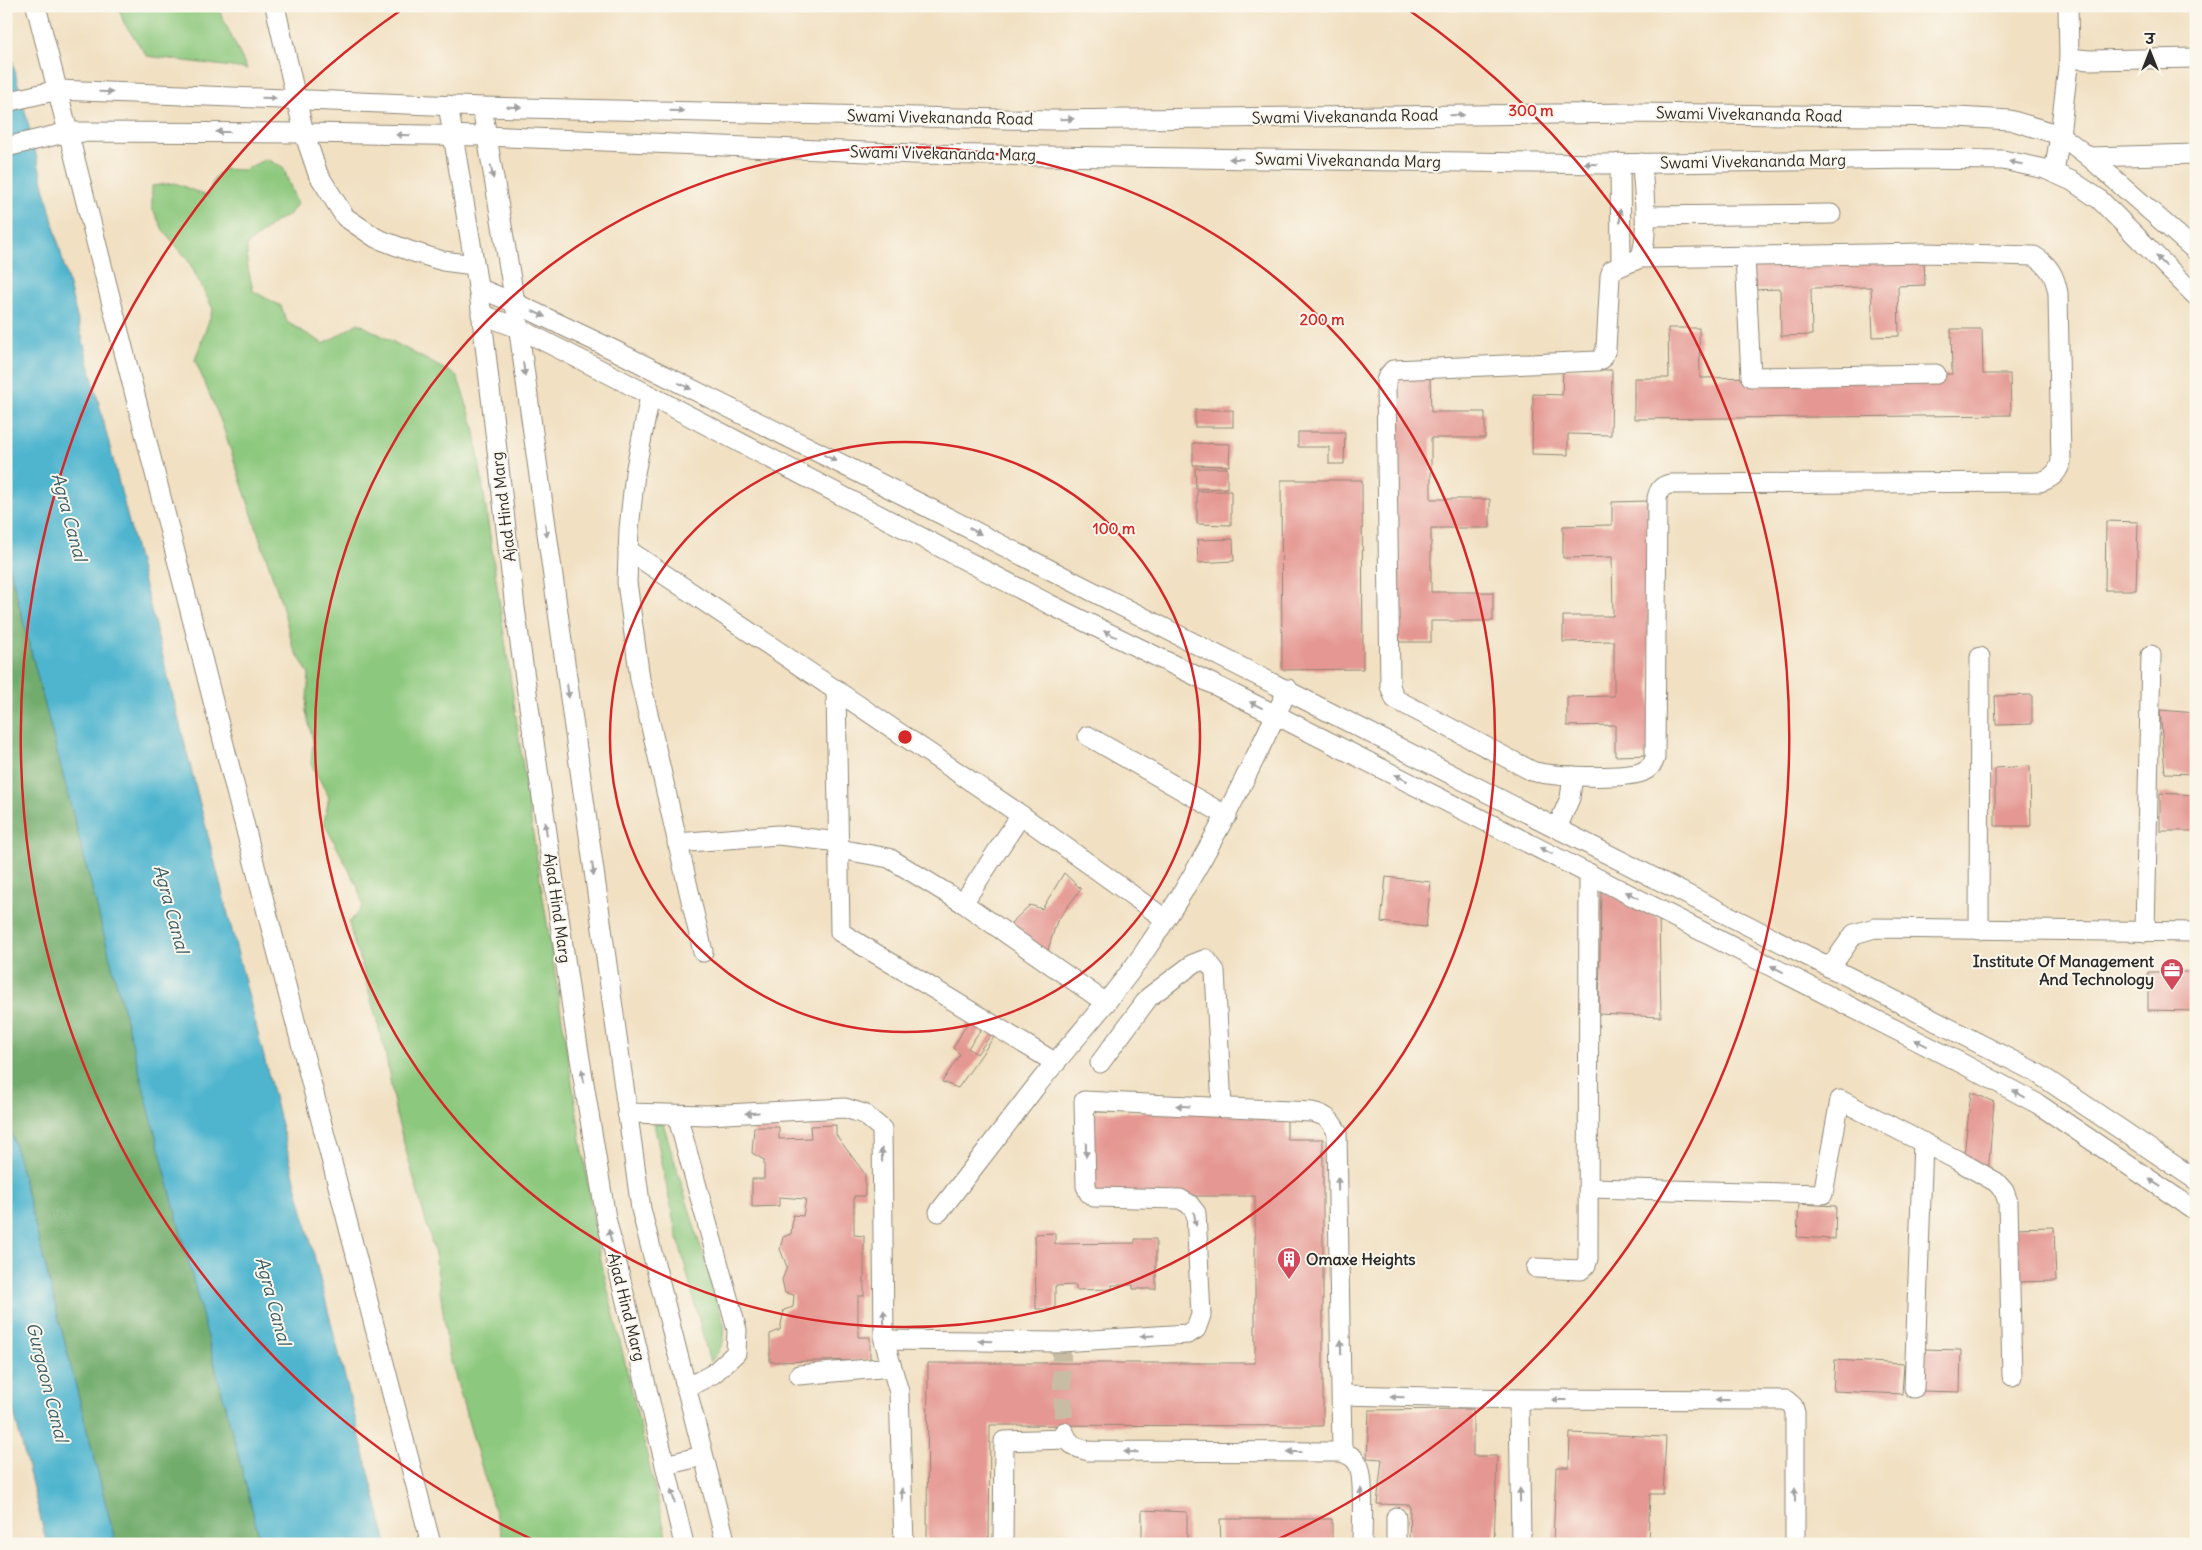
<svg xmlns="http://www.w3.org/2000/svg" width="2202" height="1550" viewBox="0 0 2202 1550" font-family="Delius,'Playpen Sans Deva',sans-serif">
<style>
.green{fill:#8cc87d;stroke:#5c7a54}
.forest{fill:#71ac6c;stroke:#4e6c4c}
.water{fill:#50b5cf;stroke:#3e707d}
.building{fill:#e59893}
.lines{fill:none;stroke-linecap:round;stroke-linejoin:round}
.minor-tunnel{stroke:#c9bca4;stroke-width:19;stroke-dasharray:19 9;stroke-linecap:butt}
.minor-casing{stroke:#8e8676;stroke-width:21}
.minor{stroke:#fff;stroke-width:19}
.oneway{fill:#a0a0a0}
.ring{fill:none;stroke:#d62828;stroke-width:2.5}
.labels{text-anchor:middle;stroke-width:4;stroke-linejoin:round;paint-order:stroke}
.street-label{font-size:16px;fill:#2b2b2b;stroke:#fbf7ec}
.poi-label{font-size:16px;font-weight:bold;fill:#2b2b2b;stroke:#fbf7ec;text-anchor:end}
.water-label{font-size:18px;font-style:italic;fill:#385b64;stroke:#fbf7ec}
.centre{fill:#d62828;stroke:#fbf7ec;stroke-width:2.5}
.ring-label{font-size:15px;text-anchor:middle;font-weight:bold;fill:#d62828;stroke:#fbf7ec;stroke-width:4;stroke-linejoin:round;paint-order:stroke}
</style>
<rect width="100%" height="100%" fill="#fbf7ec"/>
<filter id="ink" filterUnits="userSpaceOnUse"><feTurbulence type="fractalNoise" baseFrequency=".02" numOctaves="2"/><feDisplacementMap in="SourceGraphic" scale="10" xChannelSelector="R" yChannelSelector="G"/><feConvolveMatrix kernelMatrix="1 2 1 2 8 2 1 2 1" color-interpolation-filters="sRGB"/></filter>
<filter id="wash" filterUnits="userSpaceOnUse"><feTurbulence type="fractalNoise" baseFrequency=".0096" numOctaves="4" result="noise"/><feDisplacementMap in="SourceGraphic" scale="20" xChannelSelector="R" yChannelSelector="G"/><feGaussianBlur stdDeviation="1.12" result="paint"/><feColorMatrix in="noise" values="0 0 0 0 0 0 0 0 0 0 0 0 0 0 0 0 0 1.4 0 .05"/><feComposite in="paint" operator="in"/></filter>
<g filter="url(#wash)">
<rect width="100%" height="100%" fill="#f1e0c2"/>
<g class="green">
<polygon points="118,6 217,6 247,69 147,56 124,23"/>
<polygon points="266,159 283,167 297,204 289,215 275,222 247,245 247,263 253,291 281,306 287,322 324,344 358,323 457,376 474,426 531,821 598,1248 668,1544 504,1544 449,1355 435,1254 396,1115 385,1051 360,959 354,944 349,923 363,906 357,885 324,823 329,797 311,764 313,741 306,711 309,674 293,647 281,602 222,424 195,360 213,309 188,260 163,230 152,208 152,186 175,183 207,196 215,177 223,169 244,170"/>
<path d="M654,1123H663L724,1324C726,1343 721,1348 710,1363L673,1219Z"/>
</g>
<polygon class="forest" points="6,554 261,1544 116,1544 6,1111"/>
<g class="water">
<polygon points="6,36 387,1544 261,1544 6,554"/>
<polygon points="6,1111 116,1544 47,1544 6,1381"/>
</g>
<g id="blocks">
<g class="building">
<polygon points="1924,258 1925,285 1898,286 1899,336 1873,337 1871,287 1811,288 1812,335 1781,336 1780,289 1751,290 1750,263"/>
<polygon points="1668,328 1699,328 1700,378 1952,374 1951,329 1982,329 1983,374 2010,374 2011,415 1634,419 1634,378 1669,378"/>
<polygon points="1563,369 1612,370 1611,435 1568,434 1568,455 1532,454 1533,394 1562,395"/>
<polygon points="1395,376 1430,376 1431,412 1485,412 1485,438 1431,438 1431,499 1490,499 1490,528 1431,528 1431,592 1493,592 1493,621 1431,621 1431,642 1396,642"/>
<rect x="1195" y="410" width="38" height="17"/>
<polygon points="1298,432 1345,432 1344,464 1329,464 1329,447 1298,447"/>
<polygon points="1193,443 1230,444 1229,466 1193,465"/>
<polygon points="1195,468 1227,468 1227,488 1196,489"/>
<polygon points="1281,480 1362,480 1363,669 1282,670"/>
<polygon points="1197,491 1231,491 1231,525 1197,524"/>
<polygon points="1647,501 1651,755 1615,756 1615,725 1567,726 1567,697 1614,696 1614,641 1563,642 1563,616 1613,616 1612,557 1563,558 1563,526 1612,525 1612,502"/>
<polygon points="2106,521 2138,522 2136,590 2105,590"/>
<polygon points="1233,539 1234,561 1198,563 1197,540"/>
<polygon points="2032,695 2032,724 1996,725 1995,696"/>
<polygon points="2160,710 2196,713 2196,774 2165,773"/>
<polygon points="2030,766 2031,826 1995,826 1995,768"/>
<polygon points="2160,793 2196,795 2196,831 2160,831"/>
<polygon points="1064,873 1081,889 1057,921 1047,953 1009,925 1030,905 1042,909"/>
<polygon points="1386,877 1431,882 1426,927 1381,922"/>
<polygon points="1601,890 1659,918 1661,1017 1599,1014"/>
<polygon points="2148,972 2196,972 2196,1011 2148,1010"/>
<polygon points="972,1015 984,1025 968,1048 977,1054 994,1031 996,1034 958,1088 942,1082 960,1054 953,1048"/>
<polygon points="1971,1092 1994,1102 1988,1174 1964,1155"/>
<polygon points="1094,1112 1287,1112 1287,1139 1323,1139 1323,1426 990,1425 989,1544 927,1544 928,1363 1255,1363 1255,1196 1094,1196"/>
<polygon points="836,1125 836,1135 865,1174 865,1196 854,1196 854,1235 864,1236 864,1296 858,1296 858,1337 870,1337 870,1360 770,1362 770,1334 780,1330 784,1310 793,1307 794,1295 785,1293 782,1280 787,1267 780,1249 783,1237 791,1234 793,1215 803,1216 806,1199 779,1197 779,1206 752,1207 752,1179 764,1179 764,1160 752,1153 754,1127 779,1127 779,1139 811,1138 810,1126"/>
<polygon points="1799,1204 1836,1206 1835,1239 1797,1237"/>
<polygon points="2054,1227 2056,1281 2014,1282 2012,1228"/>
<polygon points="1055,1233 1055,1244 1135,1243 1135,1239 1156,1239 1156,1289 1133,1289 1133,1285 1112,1285 1112,1289 1076,1290 1076,1285 1055,1286 1055,1309 1036,1309 1035,1234"/>
<polygon points="1922,1349 1961,1350 1960,1392 1921,1391"/>
<polygon points="1835,1360 1904,1364 1902,1394 1833,1391"/>
<polygon points="1473,1409 1473,1456 1497,1456 1494,1544 1409,1544 1410,1505 1377,1504 1382,1459 1367,1458 1369,1410"/>
<polygon points="1570,1433 1666,1437 1663,1494 1650,1494 1648,1544 1553,1544 1556,1467 1569,1467"/>
<polygon points="1142,1510 1187,1512 1187,1544 1142,1544"/>
<polygon points="1220,1519 1332,1519 1332,1544 1221,1544"/>
</g>
</g>
</g>
<g filter="url(#ink)">
<use href="#blocks" fill-opacity="0" stroke="#8e8676" stroke-width="1"/>
<g class="lines">
<polyline class="minor-tunnel" points="1061,1342 1064,1432"/>
<g class="minor-casing">
<g id="minor">
<polyline points="36,6 256,870 431,1544"/>
<polyline points="275,6 304,133 318,174 345,217 376,238 410,251 443,261 474,265"/>
<polyline points="2069,58 2089,60 2196,58"/>
<polyline points="6,102 58,90 482,107 1051,120 1634,113 1957,117 2010,120 2060,135 2089,157 2196,251"/>
<polyline points="448,105 479,292 515,608 574,1022 606,1218 684,1544"/>
<polyline points="482,107 515,303 641,1209 726,1544"/>
<polyline points="6,147 69,132 304,133 486,136 914,154 1604,164 1910,159 2003,160 2045,169 2072,181 2099,199 2196,296"/>
<polyline points="2089,157 2196,154"/>
<polyline points="1620,163 1621,265"/>
<polyline points="2054,173 2060,135 2069,58 2068,6"/>
<polyline points="1645,216 1831,214"/>
<path d="M1925,253L2034,256C2049,265 2055,276 2058,293L2061,462C2057,474 2052,478 2040,482L1670,484C1662,486 1659,489 1657,498L1655,758C1653,765 1649,769 1642,772C1624,779 1551,777 1532,771L1395,699L1390,686L1386,381L1388,376L1393,370L1597,361L1602,359L1606,349L1610,276L1612,270L1640,258Z"/>
<polyline points="1745,256 1751,377 1936,374"/>
<path d="M1640,258C1650,237 1643,187 1642,163"/>
<polyline points="478,288 515,303 616,351 925,506 2037,1073 2196,1180"/>
<polyline points="481,314 518,328 609,374 1049,604 1276,715 1965,1065 2038,1104 2196,1211"/>
<polyline points="650,396 635,473 629,529 627,582 640,679 703,952"/>
<polyline points="628,550 1021,815 1165,919"/>
<polyline points="836,689 840,932 1056,1063"/>
<polyline points="1088,736 1227,816"/>
<polyline points="1021,815 963,903 1106,1003"/>
<polyline points="1557,828 1570,798 1573,776"/>
<polyline points="677,843 778,835 839,842"/>
<polyline points="839,849 889,858 963,903"/>
<polyline points="1979,930 1980,657"/>
<polyline points="2145,932 2151,655"/>
<polyline points="1830,968 1854,934 1875,928 2196,932"/>
<polyline points="1100,1063 1149,997 1193,964 1206,959 1215,971 1222,1108"/>
<polyline points="627,1113 707,1115 845,1108 864,1114 882,1129 884,1340 899,1392 904,1544"/>
<polyline points="677,1115 737,1330 736,1353 713,1374 686,1388"/>
<polyline points="1590,1188 1823,1194 1840,1100 1957,1160 1996,1182 2004,1191 2008,1202 2012,1376"/>
<path d="M939,1212C971,1171 1002,1130 1034,1089C1069,1044 1110,1002 1143,954C1200,871 1245,781 1288,689"/>
<polyline points="1536,1268 1581,1270 1586,1265 1588,1259 1589,873"/>
<path d="M884,1340L1061,1342L1188,1334L1196,1329L1201,1315L1196,1213L1189,1204L1180,1199L1094,1197L1089,1193L1086,1186L1084,1101L1312,1112C1326,1115 1331,1120 1337,1132L1342,1452"/>
<polyline points="799,1375 892,1367"/>
<polyline points="1914,1388 1923,1142"/>
<polyline points="1342,1395 1519,1399 1786,1400 1793,1406 1795,1413 1795,1544"/>
<polyline points="1519,1399 1521,1544"/>
<path d="M1064,1432C1069,1445 1076,1448 1089,1451L1342,1452C1349,1455 1355,1457 1358,1464C1365,1477 1362,1526 1362,1544"/>
<polyline points="665,1465 703,1456"/>
<polyline points="1396,1517 1396,1544"/>
<polyline points="1003,1544 1004,1441 1067,1439"/>
</g>
</g>
<use href="#minor" class="minor"/>
</g>
<defs><path id="oneway-solid" d="M-6-.8H1V-3.2L6.5 0L1 3.2V.8H-6Z" transform="scale(1.25)"/></defs>
<g class="oneway">
<use href="#oneway-solid" transform="translate(106 92) rotate(2)"/>
<use href="#oneway-solid" transform="translate(269 98) rotate(2)"/>
<use href="#oneway-solid" transform="translate(514 107) rotate(1)"/>
<use href="#oneway-solid" transform="translate(677 111) rotate(1)"/>
<use href="#oneway-solid" transform="translate(1457 115) rotate(-1)"/>
<use href="#oneway-solid" transform="translate(1067 119) rotate(-1)"/>
<use href="#oneway-solid" transform="translate(223 132) rotate(-180)"/>
<use href="#oneway-solid" transform="translate(403 135) rotate(-179)"/>
<use href="#oneway-solid" transform="translate(1236 159) rotate(-179)"/>
<use href="#oneway-solid" transform="translate(2016 163) rotate(-168)"/>
<use href="#oneway-solid" transform="translate(1591 164) rotate(-179)"/>
<use href="#oneway-solid" transform="translate(492 172) rotate(80)"/>
<use href="#oneway-solid" transform="translate(1620 216) rotate(-90)"/>
<use href="#oneway-solid" transform="translate(2161 261) rotate(-135)"/>
<use href="#oneway-solid" transform="translate(539 314) rotate(25)"/>
<use href="#oneway-solid" transform="translate(524 369) rotate(82)"/>
<use href="#oneway-solid" transform="translate(685 386) rotate(27)"/>
<use href="#oneway-solid" transform="translate(830 458) rotate(27)"/>
<use href="#oneway-solid" transform="translate(546 530) rotate(82)"/>
<use href="#oneway-solid" transform="translate(975 531) rotate(27)"/>
<use href="#oneway-solid" transform="translate(1110 634) rotate(-154)"/>
<use href="#oneway-solid" transform="translate(568 691) rotate(82)"/>
<use href="#oneway-solid" transform="translate(1256 705) rotate(-154)"/>
<use href="#oneway-solid" transform="translate(1401 778) rotate(-153)"/>
<use href="#oneway-solid" transform="translate(546 829) rotate(-98)"/>
<use href="#oneway-solid" transform="translate(1546 851) rotate(-153)"/>
<use href="#oneway-solid" transform="translate(593 869) rotate(82)"/>
<use href="#oneway-solid" transform="translate(1632 895) rotate(-153)"/>
<use href="#oneway-solid" transform="translate(1777 969) rotate(-153)"/>
<use href="#oneway-solid" transform="translate(1921 1043) rotate(-153)"/>
<use href="#oneway-solid" transform="translate(583 1076) rotate(-99)"/>
<use href="#oneway-solid" transform="translate(2019 1094) rotate(-152)"/>
<use href="#oneway-solid" transform="translate(1183 1106) rotate(-177)"/>
<use href="#oneway-solid" transform="translate(752 1113) rotate(177)"/>
<use href="#oneway-solid" transform="translate(1086 1150) rotate(89)"/>
<use href="#oneway-solid" transform="translate(882 1155) rotate(-91)"/>
<use href="#oneway-solid" transform="translate(2155 1183) rotate(-146)"/>
<use href="#oneway-solid" transform="translate(1338 1184) rotate(-91)"/>
<use href="#oneway-solid" transform="translate(1195 1219) rotate(81)"/>
<use href="#oneway-solid" transform="translate(610 1236) rotate(-104)"/>
<use href="#oneway-solid" transform="translate(884 1317) rotate(-91)"/>
<use href="#oneway-solid" transform="translate(1147 1336) rotate(176)"/>
<use href="#oneway-solid" transform="translate(985 1341) rotate(-179)"/>
<use href="#oneway-solid" transform="translate(1341 1347) rotate(-91)"/>
<use href="#oneway-solid" transform="translate(1397 1397) rotate(-179)"/>
<use href="#oneway-solid" transform="translate(1559 1400) rotate(-180)"/>
<use href="#oneway-solid" transform="translate(1722 1400) rotate(-180)"/>
<use href="#oneway-solid" transform="translate(1131 1452) rotate(-179)"/>
<use href="#oneway-solid" transform="translate(1294 1452) rotate(180)"/>
<use href="#oneway-solid" transform="translate(902 1495) rotate(-92)"/>
<use href="#oneway-solid" transform="translate(1361 1495) rotate(-91)"/>
<use href="#oneway-solid" transform="translate(1520 1495) rotate(-91)"/>
<use href="#oneway-solid" transform="translate(1795 1495) rotate(-90)"/>
<use href="#oneway-solid" transform="translate(673 1496) rotate(-104)"/>
</g>
</g>
<g class="ring">
<circle cx="905" cy="737" r="295"/>
<circle cx="905" cy="737" r="590"/>
<path d="M538 1542A885 885 0 0 1 404 8M1406 8A885 885 0 0 1 1272 1542"/>
</g>
<defs>
<g id="office-pin" transform="scale(1.25)"><path d="M0 17L-7.5 6A9.5 9.5 0 1 1 7.5 6Z" fill="#d1495b" stroke="#fbf7ec"/><path d="M-6-3h4V-5.5h4V-3h4V5H-6ZM-1-4.5V-3h2v-1.5ZM-6 0V1H6V0Z" fill="#fff"/></g>
<g id="building-pin" transform="scale(1.25)"><path d="M0 17L-7.5 6A9.5 9.5 0 1 1 7.5 6Z" fill="#d1495b" stroke="#fbf7ec"/><path d="M-4-6H4V6H1V3H-1V6H-4ZM-2.5-4.3h1.7v1.8h-1.7ZM.8-4.3h1.7v1.8H.8ZM-2.5-1h1.7V.8h-1.7ZM.8-1h1.7V.8H.8Z" fill="#fff"/></g>
</defs>
<g fill-rule="evenodd">
<use href="#office-pin" x="2172" y="970"/>
<use href="#building-pin" x="1289" y="1259"/>
</g>
<g class="labels">
<g class="street-label">
<text transform="translate(1749 114) rotate(1)" y="6">Swami Vivekananda Road</text>
<text transform="translate(1345 116) rotate(-1)" y="6">Swami Vivekananda Road</text>
<text transform="translate(940 117) rotate(1)" y="6">Swami Vivekananda Road</text>
<text transform="translate(943 153) rotate(1)" y="6">Swami Vivekananda Marg</text>
<text transform="translate(1348 160) rotate(1)" y="6">Swami Vivekananda Marg</text>
<text transform="translate(1753 161) rotate(-1)" y="6">Swami Vivekananda Marg</text>
<text transform="translate(503 507) rotate(-97)" y="6">Ajad Hind Marg</text>
<text transform="translate(558 908) rotate(82)" y="6">Ajad Hind Marg</text>
<text transform="translate(627 1307) rotate(76)" y="6">Ajad Hind Marg</text>
</g>
<g class="poi-label">
<text x="2154" y="967">Institute Of Management<tspan x="2154" dy="18">And Technology</tspan></text>
<text x="1306" y="1265" text-anchor="start">Omaxe Heights</text>
</g>
<g class="water-label">
<text transform="translate(69 517) rotate(75)" y="6">Agra Canal</text>
<text transform="translate(171 909) rotate(75)" y="6">Agra Canal</text>
<text transform="translate(273 1301) rotate(75)" y="6">Agra Canal</text>
<text transform="translate(47 1382) rotate(76)" y="6">Gurgaon Canal</text>
</g>
</g>
<circle cx="905" cy="737" r="8" class="centre"/>
<g class="ring-label">
<text x="1531" y="116">300 m</text>
<text x="1322" y="325">200 m</text>
<text x="1114" y="534">100 m</text>
</g>
<rect width="2202" height="1550" fill="none" stroke="#fbf7ec" stroke-width="25"/>
<g transform="translate(2150 52)" stroke="#fbf7ec" stroke-width="4" paint-order="stroke">
<path d="M0-4L9 19L0 12L-9 19Z" fill="#2b2b2b"/>
<text y="-8" font-size="14" font-weight="bold" text-anchor="middle" fill="#2b2b2b">उ</text>
</g>
</svg>
